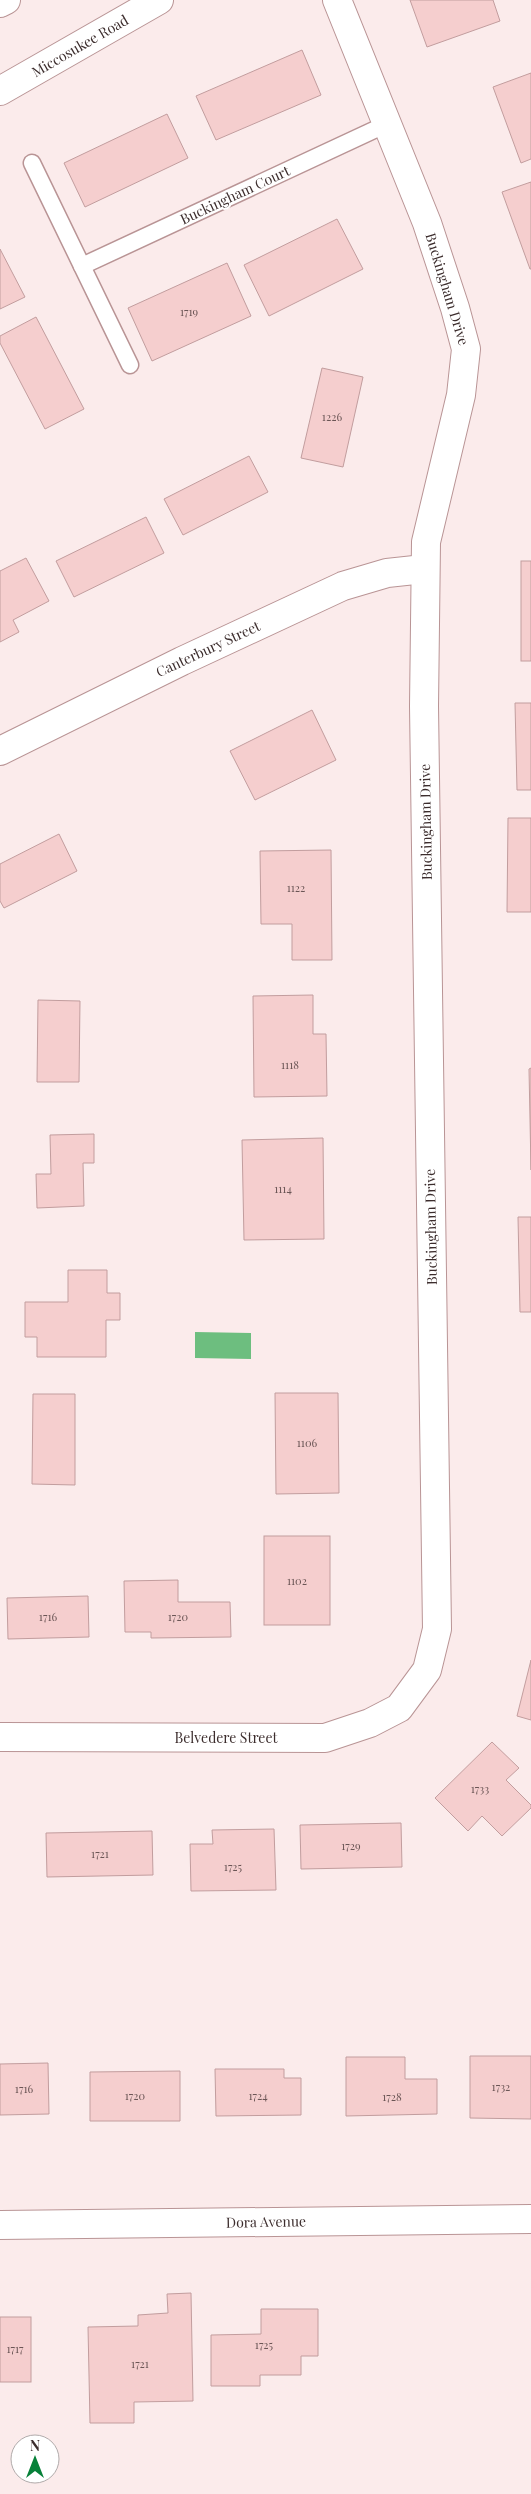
<svg xmlns="http://www.w3.org/2000/svg" width="531" height="2494" viewBox="0 0 531 2494" font-family="'Playfair Display',serif">
<style>
.water{fill:#6dbe7f}
.building{fill:#f5cece;stroke:#c29d9e}
.lines{fill:none;stroke-linecap:round;stroke-linejoin:round}
.lane-casing{stroke:#b99495;stroke-width:19}
.street-casing{stroke:#b99495;stroke-width:30}
.secondary-casing{stroke:#b99495;stroke-width:30}
.lane{stroke:#fff;stroke-width:16}
.street{stroke:#fff;stroke-width:28}
.secondary{stroke:#fff;stroke-width:28}
.labels{text-anchor:middle;stroke-width:4;stroke-linejoin:round;paint-order:stroke}
.number-label{font-size:11px;fill:#6a5555}
.street-label{font-size:14px;fill:#3c2d2d;stroke:#fff}
</style>
<rect width="100%" height="100%" fill="#fbebeb"/>
<polygon class="water" points="195,1332 251,1333 251,1359 195,1358"/>
<g class="building">
<polygon points="410,0 493,0 500,21 427,47"/>
<polygon points="302,50 321,95 216,140 196,96"/>
<polygon points="531,73 531,159 521,163 493,87"/>
<polygon points="167,114 188,158 85,207 64,163"/>
<polygon points="531,182 531,269 530,269 502,192"/>
<polygon points="337,219 363,269 269,316 244,265"/>
<polygon points="0,249 25,297 0,309"/>
<polygon points="227,263 251,316 152,361 128,308"/>
<polygon points="36,317 84,409 45,429 0,343 0,336"/>
<polygon points="322,368 363,377 343,467 301,458"/>
<polygon points="249,456 268,492 183,535 164,499"/>
<polygon points="146,517 164,553 74,597 56,561"/>
<polygon points="26,558 49,601 13,620 19,632 0,642 0,571"/>
<rect x="521" y="561" width="10" height="100"/>
<polygon points="515,703 531,703 531,790 517,790"/>
<polygon points="312,710 336,760 255,800 230,751"/>
<polygon points="508,818 531,818 531,912 507,912"/>
<polygon points="59,834 77,871 4,908 0,901 0,864"/>
<polygon points="331,850 332,960 292,960 292,924 261,924 260,851"/>
<polygon points="313,995 313,1034 326,1034 327,1096 254,1097 253,996"/>
<polygon points="38,1000 80,1001 79,1082 37,1082"/>
<polygon points="531,1068 531,1170 529,1069"/>
<polygon points="94,1134 94,1163 83,1163 84,1206 37,1208 36,1174 51,1174 50,1135"/>
<polygon points="323,1138 324,1239 244,1240 242,1140"/>
<polygon points="518,1217 531,1217 531,1312 520,1312"/>
<polygon points="68,1270 107,1270 107,1293 120,1293 120,1320 106,1320 106,1357 37,1357 37,1337 25,1337 25,1302 68,1302"/>
<polygon points="275,1393 338,1393 339,1493 276,1494"/>
<polygon points="33,1394 75,1394 75,1485 32,1484"/>
<rect x="264" y="1536" width="66" height="89"/>
<polygon points="178,1580 178,1602 230,1602 231,1637 151,1638 151,1632 125,1632 124,1581"/>
<polygon points="88,1596 89,1637 8,1639 7,1598"/>
<polygon points="531,1660 531,1720 517,1716"/>
<polygon points="492,1742 519,1768 506,1780 531,1805 531,1808 502,1836 482,1816 468,1831 435,1798"/>
<polygon points="401,1823 402,1867 301,1869 300,1825"/>
<polygon points="274,1829 276,1890 191,1891 190,1844 213,1844 212,1830"/>
<polygon points="152,1831 153,1875 47,1877 46,1833"/>
<polygon points="470,2056 531,2056 531,2119 470,2118"/>
<polygon points="346,2057 405,2057 405,2079 437,2079 437,2114 346,2116"/>
<polygon points="48,2063 49,2114 0,2115 0,2064"/>
<polygon points="215,2069 284,2069 284,2078 301,2078 301,2115 216,2116"/>
<polygon points="180,2071 180,2121 90,2121 90,2072"/>
<polygon points="191,2293 193,2401 134,2402 134,2423 90,2423 88,2327 138,2326 138,2315 168,2313 167,2294"/>
<polygon points="261,2309 318,2309 318,2356 301,2356 301,2375 260,2375 260,2386 211,2386 211,2335 261,2334"/>
<rect x="0" y="2317" width="31" height="65"/>
</g>
<g class="lines">
<g class="lane-casing">
<g id="lane">
<polyline points="32,163 130,365"/>
<polyline points="82,266 389,123"/>
</g>
</g>
<g class="street-casing">
<g id="street">
<polyline points="0,751 182,661 343,586 387,573 424,569"/>
<polyline points="0,1737 325,1738 370,1723 399,1708 427,1670 437,1629 424,706 426,542 461,395 466,349 455,308 427,223 337,0"/>
<polyline points="0,2225 531,2219"/>
</g>
</g>
<g class="secondary-casing">
<g id="secondary">
<polyline points="0,3 6,0"/>
<polyline points="0,91 159,0"/>
</g>
</g>
<use href="#lane" class="lane"/>
<use href="#street" class="street"/>
<use href="#secondary" class="secondary"/>
</g>
<g class="labels">
<g class="number-label">
<text x="189" y="316">1719</text>
<text x="332" y="421">1226</text>
<text x="296" y="892">1122</text>
<text x="290" y="1069">1118</text>
<text x="283" y="1193">1114</text>
<text x="307" y="1447">1106</text>
<text x="297" y="1585">1102</text>
<text x="48" y="1621">1716</text>
<text x="178" y="1621">1720</text>
<text x="480" y="1793">1733</text>
<text x="351" y="1850">1729</text>
<text x="100" y="1858">1721</text>
<text x="233" y="1871">1725</text>
<text x="501" y="2091">1732</text>
<text x="24" y="2093">1716</text>
<text x="135" y="2100">1720</text>
<text x="258" y="2100">1724</text>
<text x="392" y="2101">1728</text>
<text x="264" y="2349">1725</text>
<text x="15" y="2353">1717</text>
<text x="140" y="2368">1721</text>
</g>
<g class="street-label">
<text transform="translate(80 46) rotate(-30)" y="5">Miccosukee Road</text>
<text transform="translate(235 195) rotate(-25)" y="5">Buckingham Court</text>
<text transform="translate(447 289) rotate(73)" y="5">Buckingham Drive</text>
<text transform="translate(208 649) rotate(-25)" y="5">Canterbury Street</text>
<text transform="translate(426 822) rotate(-91)" y="5">Buckingham Drive</text>
<text transform="translate(431 1227) rotate(-91)" y="5">Buckingham Drive</text>
<text x="226" y="1743">Belvedere Street</text>
<text transform="translate(266 2222) rotate(-1)" y="5">Dora Avenue</text>
</g>
</g>
<g transform="translate(35 2459)"><circle r="24" fill="#ffffff" stroke="#b1abab"/>
<path d="M0-4L9 19L0 12L-9 19Z" fill="#078139"/>
<text y="-8" font-size="14" font-weight="bold" text-anchor="middle" fill="#3c2d2d">N</text>
</g>
</svg>
